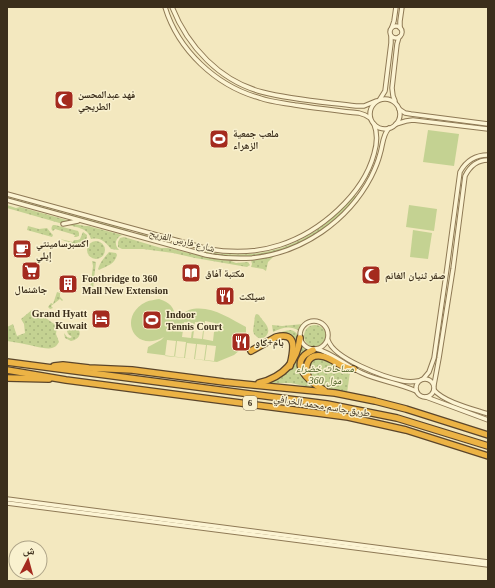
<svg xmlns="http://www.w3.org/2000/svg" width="495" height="588" viewBox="0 0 495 588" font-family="'Times New Roman','Noto Naskh Arabic',serif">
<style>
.grass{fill:url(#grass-dots)}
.park{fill:#c4d292;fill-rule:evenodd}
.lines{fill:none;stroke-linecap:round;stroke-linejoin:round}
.tertiary-casing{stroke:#8e7955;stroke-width:5.5}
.motorway-casing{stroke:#5b452a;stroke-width:8}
.tertiary{stroke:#fcf4d3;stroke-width:3.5}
.motorway{stroke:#ecb345;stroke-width:5.5}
.labels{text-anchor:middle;stroke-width:3;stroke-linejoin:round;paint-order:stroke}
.shield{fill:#f9f1cf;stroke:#746851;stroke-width:1}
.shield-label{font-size:9px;font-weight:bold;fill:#3b2e1b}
.poi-label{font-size:10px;font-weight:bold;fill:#3b2e1b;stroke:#f9f1cf;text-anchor:start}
.street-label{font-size:10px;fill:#3b2e1b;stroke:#f9f1cf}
.park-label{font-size:10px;font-style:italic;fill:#465a1f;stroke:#f9f1cf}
</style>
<defs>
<pattern id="grass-dots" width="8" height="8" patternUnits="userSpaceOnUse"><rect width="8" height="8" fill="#c4d292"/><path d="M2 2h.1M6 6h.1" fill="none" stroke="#a9b57d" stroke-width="1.8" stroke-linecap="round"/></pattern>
</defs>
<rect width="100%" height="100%" fill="#f3e8bf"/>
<g class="grass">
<path d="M354,195L357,197L347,209L327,228L304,242L278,252L249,257L212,256L137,235L139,233C163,240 191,250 215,253C273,261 318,239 354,195Z"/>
<polygon points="7,197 128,230 129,232 7,200"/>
<polygon points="7,205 16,208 20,207 74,222 63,224 7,208"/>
<path d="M75,224L85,226H88L122,235C115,238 114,245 119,250L111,249C105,242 101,237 91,239C88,228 78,228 69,225Z"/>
<path d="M55,225L78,231L79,233V236L76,237H74L75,235L55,229L53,231C51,230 51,227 53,225Z"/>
<polygon points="28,226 39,229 47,228 51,233 53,235 52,237 27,230"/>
<path d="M83,232L87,235C87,241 84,245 78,246L60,239L73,242L74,240H78L80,239Z"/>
<polygon points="124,237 161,248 168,248 210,258 231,261 236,263 248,262 250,265 247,267 195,258 173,253 143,249 122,249 118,247 118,242 120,238"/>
<circle cx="96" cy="250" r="9"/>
<path d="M109,252L116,253L117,255C115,264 107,266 99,270L98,269C100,262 105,257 109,252Z"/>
<polygon points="274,256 268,262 266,271 263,269 251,267 252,264 251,260"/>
<polygon points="92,261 96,262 93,288 90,288 93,266"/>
<polygon points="57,292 60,293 60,297 63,300 62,301 60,299 51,306 53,308 50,309 48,307 51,303 53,304"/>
<path d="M33,309L57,326L56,334L59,342C57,345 56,347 52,348C46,350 27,344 19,343V342V343L7,341V327L13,324L17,336L25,333L24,324L21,319Z"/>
<path d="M256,314L259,315C262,321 273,328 266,336C263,339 260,339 257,337L254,334L253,331L255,316Z"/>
<path d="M303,324L299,331C290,325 282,328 273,332L272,325L282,326Z"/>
<circle cx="315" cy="336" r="11"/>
<path d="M72,325C83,329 82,339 71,341L65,338L64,333L67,337L70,338L72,337L68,334L67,331L69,329H71L74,330L73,329L69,328L65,329L68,326Z"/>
<path d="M291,330C303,334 298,344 296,353L289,336L261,342C271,336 280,331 291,330Z"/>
<path d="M301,345L308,351L303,354L302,375L309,384L317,389L291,383H266C286,377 296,365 301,345Z"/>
<polygon points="324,358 350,372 347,393 323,389 309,376 308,365 313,359"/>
</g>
<g class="park">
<polygon points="428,130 459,134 454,166 423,162"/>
<polygon points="409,205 437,209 434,231 406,227"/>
<polygon points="413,230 432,233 428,259 410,257"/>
<path d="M159,299C169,302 175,307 175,318C180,316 184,312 189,310C209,304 229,318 246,327V336L245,343L240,350L234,355L217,362L147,353L148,347L161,340L164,337C134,354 117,316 146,302C150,300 155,300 159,299ZM205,321L215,323L213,341L203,339ZM184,322L193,323L191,338L182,337ZM195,322L204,323L202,339L193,338ZM167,340L176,341L174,357L165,356ZM177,341L186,342L184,358L175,357ZM187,343L196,344L194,359L185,358ZM197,344L206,345L204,360L195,359ZM207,345L216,346L214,361L205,360Z"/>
</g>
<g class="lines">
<g class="tertiary-casing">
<g id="tertiary">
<path d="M165,7C178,50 216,86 260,98C271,102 284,103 295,105C316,108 338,111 359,113L365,115L370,118"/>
<path d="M172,7C188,47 220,81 262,92C293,100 325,102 356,106H364L376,101"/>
<circle cx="396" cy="32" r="6"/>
<polyline points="392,27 394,21 396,7"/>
<polyline points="400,28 400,21 402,7"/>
<circle cx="385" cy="114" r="15"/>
<polyline points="380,99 385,91 391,43 391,36"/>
<polyline points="395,101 393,96 392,88 397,44 399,37"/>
<polyline points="399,109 405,113 411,114 488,124"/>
<polyline points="396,124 406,121 413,120 488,129"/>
<path d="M7,194L208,249C232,253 256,253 280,245C320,232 363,195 374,154C377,144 378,134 374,124"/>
<path d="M7,200L206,255C221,258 236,259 252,258C302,253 348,221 371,177C375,169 378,162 380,154C383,145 382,136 389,128"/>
<polyline points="63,224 78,221"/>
<circle cx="314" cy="335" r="14"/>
<path d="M328,340C334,359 384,377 403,381C408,382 413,382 418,381"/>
<path d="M317,349C334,354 346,366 362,373C379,381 399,383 416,391"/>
<path d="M424,378L429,372L434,358L447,268L460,172C466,161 475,155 488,155"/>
<circle cx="425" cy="388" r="9"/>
<path d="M434,385L439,358L453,269L465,176C470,166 477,160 488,160"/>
<path d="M434,390C444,402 473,409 488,414"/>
<polyline points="426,397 488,420"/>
<polyline points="7,499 488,562"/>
<polyline points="7,503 488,565"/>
</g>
</g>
<g class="motorway-casing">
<g id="motorway">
<path d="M313,350C286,362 308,381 324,390"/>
<path d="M251,351L276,337C299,331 293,352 290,366"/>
<polyline points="7,362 327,404 397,418 488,446"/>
<polyline points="54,366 63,365 89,368 132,370 224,382 335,393 375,401 406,409 488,435"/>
<polyline points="7,370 66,380 348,417 406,430 488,456"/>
<polyline points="7,378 49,379"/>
<path d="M310,380C304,370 305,354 321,356C333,357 342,370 354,369"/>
<path d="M259,383C283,377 297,363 300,338"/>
</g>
</g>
<use href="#tertiary" class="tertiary"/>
<use href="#motorway" class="motorway"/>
</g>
<defs>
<g id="mosque-square" transform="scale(1)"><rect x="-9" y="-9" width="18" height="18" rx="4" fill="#a42a1e" stroke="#f9f1cf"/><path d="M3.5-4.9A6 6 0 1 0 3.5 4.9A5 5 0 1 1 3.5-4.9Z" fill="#fff"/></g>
<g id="stadium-square" transform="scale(1)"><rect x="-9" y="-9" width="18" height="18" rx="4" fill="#a42a1e" stroke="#f9f1cf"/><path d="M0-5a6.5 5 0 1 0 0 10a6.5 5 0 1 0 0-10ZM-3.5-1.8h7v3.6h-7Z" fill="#fff"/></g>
<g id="cafe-square" transform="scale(1)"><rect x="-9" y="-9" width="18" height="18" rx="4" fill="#a42a1e" stroke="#f9f1cf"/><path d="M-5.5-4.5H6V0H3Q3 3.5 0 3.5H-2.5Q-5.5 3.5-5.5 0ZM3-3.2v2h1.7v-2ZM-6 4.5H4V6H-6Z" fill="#fff"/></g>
<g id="supermarket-square" transform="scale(1)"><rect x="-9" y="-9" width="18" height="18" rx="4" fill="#a42a1e" stroke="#f9f1cf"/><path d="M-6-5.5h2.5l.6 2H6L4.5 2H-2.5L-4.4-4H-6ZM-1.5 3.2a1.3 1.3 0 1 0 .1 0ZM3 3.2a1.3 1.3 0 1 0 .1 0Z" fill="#fff"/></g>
<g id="library-square" transform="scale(1)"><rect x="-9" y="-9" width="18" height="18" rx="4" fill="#a42a1e" stroke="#f9f1cf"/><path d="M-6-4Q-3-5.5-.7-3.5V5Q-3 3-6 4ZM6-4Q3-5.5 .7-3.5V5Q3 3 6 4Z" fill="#fff"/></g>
<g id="building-square" transform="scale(1)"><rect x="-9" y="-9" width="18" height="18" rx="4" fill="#a42a1e" stroke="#f9f1cf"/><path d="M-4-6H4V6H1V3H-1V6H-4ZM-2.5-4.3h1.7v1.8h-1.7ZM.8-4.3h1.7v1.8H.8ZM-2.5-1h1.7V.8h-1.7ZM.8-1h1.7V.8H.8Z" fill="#fff"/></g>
<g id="restaurant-square" transform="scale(1)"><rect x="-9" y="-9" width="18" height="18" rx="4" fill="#a42a1e" stroke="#f9f1cf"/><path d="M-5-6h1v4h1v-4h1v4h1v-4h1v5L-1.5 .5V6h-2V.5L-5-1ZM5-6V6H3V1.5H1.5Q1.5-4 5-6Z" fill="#fff"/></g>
<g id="hotel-square" transform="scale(1)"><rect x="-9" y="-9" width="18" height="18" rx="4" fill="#a42a1e" stroke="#f9f1cf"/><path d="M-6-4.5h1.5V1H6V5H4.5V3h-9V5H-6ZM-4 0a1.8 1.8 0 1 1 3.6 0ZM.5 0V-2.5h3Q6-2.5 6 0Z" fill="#fff"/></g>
</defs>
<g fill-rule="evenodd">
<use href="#mosque-square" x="64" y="100"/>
<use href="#stadium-square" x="219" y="139"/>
<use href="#cafe-square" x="22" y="249"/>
<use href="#supermarket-square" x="31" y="271"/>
<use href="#library-square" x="191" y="273"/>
<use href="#mosque-square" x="371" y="275"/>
<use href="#building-square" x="68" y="284"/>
<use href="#restaurant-square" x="225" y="296"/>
<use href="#hotel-square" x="101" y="319"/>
<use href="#stadium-square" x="152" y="320"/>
<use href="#restaurant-square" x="241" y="342"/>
</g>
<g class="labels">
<rect class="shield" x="243" y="396" width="14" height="14" rx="3"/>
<g class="shield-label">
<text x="250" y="406">6</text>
</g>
<g class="poi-label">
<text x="78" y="98">فهد عبدالمحسن<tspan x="78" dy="12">الطريجي</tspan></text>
<text x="233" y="137">ملعب جمعية<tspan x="233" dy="12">الزهراء</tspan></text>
<text x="36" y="247">اكسبرسامينتي<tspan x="36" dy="12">إيلي</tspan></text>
<text x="205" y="277">مكتبة آفاق</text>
<text x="385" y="279">صقر ثنيان الغانم</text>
<text x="82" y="282">Footbridge to 360<tspan x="82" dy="12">Mall New Extension</tspan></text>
<text x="31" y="293" text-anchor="middle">جاشنمال</text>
<text x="239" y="300">سيلكت</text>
<text x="87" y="317" text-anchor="end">Grand Hyatt<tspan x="87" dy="12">Kuwait</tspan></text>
<text x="166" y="318">Indoor<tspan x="166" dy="12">Tennis Court</tspan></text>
<text x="255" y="346">بام+كاو</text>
</g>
<g class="street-label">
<text transform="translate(182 240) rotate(14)" y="4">شارع فارس الفريح</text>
<text transform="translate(322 405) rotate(9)" y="4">طريق جاسم محمد الخرافي</text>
</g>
<g class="park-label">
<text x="325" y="372">مساحات خضراء<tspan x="325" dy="12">360 مول</tspan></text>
</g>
</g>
<rect width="495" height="588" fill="none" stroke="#3b2e1b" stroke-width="16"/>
<g transform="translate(28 560) rotate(6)"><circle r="19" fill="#f9f1cf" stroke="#ada387"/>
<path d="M0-3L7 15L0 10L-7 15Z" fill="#a42a1e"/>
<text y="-6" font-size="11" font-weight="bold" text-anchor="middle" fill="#3b2e1b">ش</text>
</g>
</svg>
